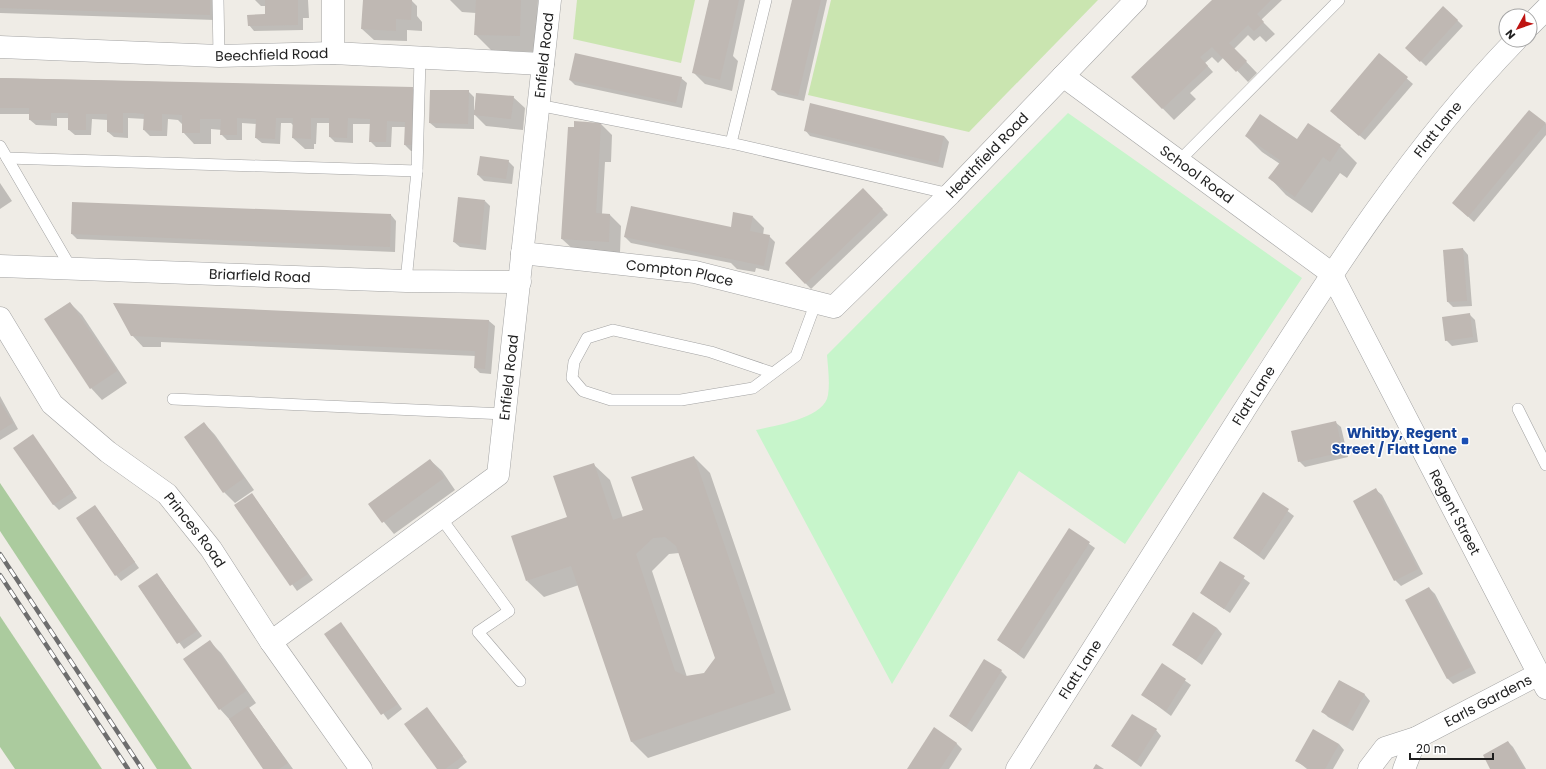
<svg xmlns="http://www.w3.org/2000/svg" width="1546" height="769" viewBox="0 0 1546 769" font-family="Poppins,sans-serif">
<style>
.grass{fill:#cae5b0}
.forest{fill:#abcb9e}
.park{fill:#c7f5cb}
.shadow{fill:#0003;fill-rule:evenodd}
.building{fill:#bfb8b3;fill-rule:evenodd}
.lines{fill:none;stroke-linecap:round;stroke-linejoin:round}
.service-casing{stroke:#a3a3a3;stroke-width:12}
.minor-casing{stroke:#a3a3a3;stroke-width:23}
.service{stroke:#fff;stroke-width:11}
.minor{stroke:#fff;stroke-width:22}
.rail-casing{stroke:#6d6d6d;stroke-width:4.5}
.rail{stroke:#fff;stroke-width:3;stroke-dasharray:9;stroke-linecap:butt}
.transit-dot{fill:#1a4fb4;stroke:#fff;stroke-width:1.5}
.labels{text-anchor:middle;stroke-width:3;stroke-linejoin:round;paint-order:stroke}
.street-label{font-size:14px;fill:#1f1f1f;stroke:#fff}
.transit-label{font-size:14px;font-weight:bold;fill:#164399;stroke:#fff;text-anchor:end}
</style>
<rect width="100%" height="100%" fill="#efece6"/>
<g class="grass">
<polygon points="577,0 695,0 681,63 573,39"/>
<polygon points="831,0 1098,0 969,132 808,95"/>
</g>
<g class="forest">
<polygon points="0,483 192,769 157,769 0,531"/>
<polygon points="0,616 102,769 15,769 0,747"/>
</g>
<path class="park" d="M1068,113L1302,278L1125,544L1019,471L892,684L756,430C774,426 825,418 828,395C830,383 828,368 827,355Z"/>
<g class="shadow">
<polygon points="0,0 216,0 215,20 0,13"/>
<polygon points="255,0 308,0 309,18 303,18 303,30 254,31 249,25 266,15 266,6 261,6"/>
<polygon points="364,0 412,1 417,6 417,16 422,22 422,31 407,30 407,41 374,40 362,29"/>
<polygon points="450,0 538,0 536,52 492,51 475,34 476,13 462,12"/>
<polygon points="710,0 745,0 733,56 738,61 732,91 705,84 694,73"/>
<polygon points="793,0 827,0 804,101 778,95 772,89"/>
<polygon points="1213,0 1282,0 1261,20 1275,34 1266,42 1260,36 1254,41 1248,35 1234,49 1257,73 1248,82 1224,57 1218,63 1212,57 1205,63 1213,72 1190,93 1196,99 1174,120 1132,77"/>
<polygon points="1457,20 1463,26 1426,66 1407,48"/>
<polygon points="1379,54 1413,84 1365,140 1337,117"/>
<polygon points="0,78 412,88 418,93 417,151 411,151 405,145 406,127 392,127 391,147 376,147 370,141 371,124 353,124 353,143 335,142 330,137 330,123 317,123 316,144 314,144 314,149 305,149 293,138 294,126 291,123 281,123 280,144 262,143 256,138 257,124 242,123 242,140 227,140 221,134 222,130 211,129 211,144 194,144 183,132 183,125 178,120 168,119 167,136 150,136 144,130 145,119 128,118 128,138 114,137 108,132 108,120 92,119 91,135 75,135 69,130 69,118 57,118 57,126 36,125 30,120 30,114 0,114"/>
<polygon points="681,78 687,83 682,108 575,85 570,80"/>
<polygon points="468,91 474,97 474,110 513,97 525,108 523,130 486,126 474,114 474,129 436,128 430,123"/>
<polygon points="1529,111 1546,124 1546,135 1474,222 1453,203"/>
<polygon points="601,124 612,135 611,162 605,162 602,214 610,215 621,226 620,253 574,250 562,239"/>
<polygon points="1308,124 1340,146 1357,163 1347,178 1340,173 1312,213 1286,195 1270,178 1280,164 1262,152 1246,136 1297,141"/>
<polygon points="805,130 944,136 949,142 943,168 810,136"/>
<polygon points="508,161 514,167 512,184 484,181 478,175"/>
<polygon points="0,183 12,201 0,209"/>
<polygon points="863,190 888,215 811,289 786,263"/>
<polygon points="485,201 490,206 486,250 460,247 454,242"/>
<polygon points="391,215 396,221 395,252 77,239 72,234"/>
<polygon points="753,217 764,228 763,235 769,236 775,242 769,271 756,268 755,272 737,269 731,263 631,243 625,237 731,228"/>
<polygon points="1463,249 1468,255 1472,306 1453,307 1448,302"/>
<polygon points="70,303 82,315 127,383 102,400 91,388"/>
<polygon points="114,304 489,321 495,326 491,374 480,373 475,368 476,356 161,342 161,347 143,347 132,335"/>
<polygon points="1469,314 1475,320 1478,342 1452,346 1446,340"/>
<polygon points="0,396 18,429 0,440"/>
<polygon points="1335,422 1341,427 1348,457 1305,467 1299,461"/>
<polygon points="204,423 215,435 254,490 235,503 224,492"/>
<polygon points="33,436 77,498 59,510 53,504"/>
<path d="M694,457L710,473L791,710L648,758L632,742L579,585L544,597L527,581L569,518L593,464L610,480L623,518L644,510ZM679,553L716,659L704,674L687,677L652,571L669,554Z"/>
<polygon points="430,460 442,471 455,490 394,534 369,504"/>
<polygon points="1376,490 1382,495 1423,574 1401,586 1395,580"/>
<polygon points="1264,493 1294,516 1264,560 1234,538"/>
<polygon points="252,494 313,580 297,591 235,506"/>
<polygon points="95,506 139,568 121,581 116,575"/>
<polygon points="1069,530 1095,548 1024,659 998,640"/>
<polygon points="1221,562 1250,583 1230,613 1201,593"/>
<polygon points="157,574 202,636 184,649 139,587"/>
<polygon points="1429,588 1435,594 1476,673 1453,684 1448,679 1407,600"/>
<polygon points="341,624 402,709 388,720 326,634"/>
<polygon points="1217,628 1222,634 1202,665 1173,644"/>
<polygon points="210,642 221,653 256,703 249,708 293,769 264,769 230,720 220,709"/>
<polygon points="1162,664 1191,685 1171,716 1143,695"/>
<polygon points="1001,671 1007,677 972,732 950,716"/>
<polygon points="1340,681 1365,695 1370,701 1353,731 1328,717 1323,712"/>
<polygon points="427,709 467,762 458,769 438,769"/>
<polygon points="1156,730 1161,736 1141,767 1112,746"/>
<polygon points="1508,742 1513,747 1526,769 1492,769"/>
<polygon points="956,743 962,749 949,769 909,769"/>
<polygon points="1339,744 1344,750 1333,769 1307,769 1297,761"/>
</g>
<g class="building">
<polygon points="0,0 210,0 210,15 0,8"/>
<polygon points="265,0 298,0 298,25 248,26 247,15 265,14"/>
<polygon points="363,0 412,0 411,20 396,19 396,31 361,29"/>
<polygon points="476,0 521,0 520,36 474,35"/>
<polygon points="709,0 739,0 720,80 692,73"/>
<polygon points="792,0 821,0 798,96 771,90"/>
<polygon points="1212,0 1271,0 1257,14 1264,22 1254,31 1248,25 1229,43 1247,61 1236,72 1212,47 1200,57 1208,66 1162,109 1131,77"/>
<polygon points="1443,6 1458,20 1420,62 1405,48"/>
<polygon points="575,53 682,77 676,103 569,80"/>
<polygon points="1379,53 1408,77 1359,136 1330,111"/>
<polygon points="0,78 413,87 412,145 404,145 405,122 387,121 386,142 369,142 370,119 348,118 347,138 329,137 329,118 311,118 311,139 292,138 293,118 276,118 275,139 255,138 256,119 237,118 237,135 220,135 221,119 200,119 200,133 182,133 182,115 162,114 162,131 143,130 144,114 135,113 123,113 123,133 107,132 107,114 86,114 86,130 68,130 68,113 51,113 51,120 29,120 29,108 0,108"/>
<polygon points="430,90 469,90 468,124 429,123"/>
<polygon points="476,93 514,96 511,119 474,115"/>
<polygon points="810,103 944,136 938,163 804,131"/>
<polygon points="1529,110 1546,123 1468,217 1452,203"/>
<polygon points="1260,114 1297,139 1308,123 1341,145 1330,162 1323,157 1295,197 1268,178 1281,161 1245,136"/>
<polygon points="574,121 601,123 596,213 610,214 609,242 561,239 568,127 574,127"/>
<polygon points="480,156 509,160 506,179 477,175"/>
<polygon points="863,188 883,209 805,284 785,263"/>
<polygon points="458,197 485,200 480,245 453,242"/>
<polygon points="72,202 391,214 390,247 71,234"/>
<polygon points="631,206 731,227 733,212 753,216 750,231 770,235 764,266 624,237"/>
<polygon points="1463,248 1467,301 1447,302 1443,250"/>
<polygon points="70,302 117,371 90,389 44,319"/>
<polygon points="113,303 489,320 485,369 474,368 475,351 131,336"/>
<polygon points="1470,313 1473,337 1445,341 1442,317"/>
<polygon points="0,402 13,423 0,431"/>
<polygon points="1336,421 1343,452 1298,462 1291,431"/>
<polygon points="204,422 244,478 223,493 184,437"/>
<polygon points="33,434 73,492 53,505 13,448"/>
<path d="M694,456L775,693L631,742L571,566L526,581L511,536L567,517L553,476L594,463L613,520L643,510L631,477ZM665,537L676,546L715,658L704,673L686,676L675,671L636,554L653,538Z"/>
<polygon points="430,459 444,478 382,523 368,504"/>
<polygon points="1376,488 1418,569 1394,581 1353,501"/>
<polygon points="1263,492 1289,509 1259,555 1233,538"/>
<polygon points="252,493 308,574 290,586 234,505"/>
<polygon points="95,505 135,562 115,576 76,518"/>
<polygon points="1069,528 1090,542 1018,654 997,640"/>
<polygon points="1220,561 1245,576 1224,609 1200,593"/>
<polygon points="157,573 197,631 177,644 138,586"/>
<polygon points="1429,587 1471,667 1447,679 1405,600"/>
<polygon points="1193,612 1217,628 1196,660 1172,645"/>
<polygon points="341,622 398,704 381,715 324,634"/>
<polygon points="210,640 246,691 219,710 183,659"/>
<polygon points="984,659 1002,670 966,727 949,716"/>
<polygon points="1162,663 1186,679 1166,711 1141,695"/>
<polygon points="1339,680 1365,694 1347,726 1321,712"/>
<polygon points="248,706 288,763 279,769 263,769 229,719"/>
<polygon points="427,707 463,756 445,769 437,769 404,724"/>
<polygon points="1132,714 1157,729 1136,762 1111,746"/>
<polygon points="934,727 957,743 940,769 907,769"/>
<polygon points="1313,729 1339,744 1325,769 1310,769 1295,761"/>
<polygon points="1508,741 1524,769 1490,769 1483,755"/>
<polygon points="1096,764 1104,769 1093,769"/>
</g>
<g class="lines">
<g class="service-casing">
<g id="service">
<polyline points="218,0 219,56"/>
<polyline points="766,0 731,143 950,194"/>
<polyline points="538,105 731,143"/>
<polyline points="0,146 71,268"/>
<polyline points="7,158 417,171 420,58"/>
<polyline points="1179,161 1339,0"/>
<polyline points="406,281 417,171"/>
<polyline points="773,373 711,352 613,330 587,338 574,362 572,378 583,391 611,400 681,400 753,388 796,356 816,302"/>
<polyline points="173,399 505,414"/>
<polyline points="1518,409 1546,465"/>
<polyline points="441,518 509,611 478,632 520,681"/>
</g>
</g>
<g class="minor-casing">
<g id="minor">
<polyline points="333,0 333,53"/>
<polyline points="1530,25 1546,9"/>
<path id="s1" d="M0,47L219,56L333,53L543,64"/>
<path id="s2" d="M1063,76L1331,273L1546,688"/>
<path id="s3" d="M522,253L695,272L834,307L950,194L1136,0"/>
<path id="s4" d="M0,266L406,281L520,282"/>
<path id="s5" d="M0,318L52,404L108,452L167,494L211,549L271,642L361,769"/>
<path id="s6" d="M271,642L498,475L550,0"/>
<path id="s7" d="M1017,769C1092,650 1168,531 1243,412C1326,282 1408,151 1516,40"/>
<path id="s8" d="M1369,769L1385,748L1416,738L1539,674"/>
<polyline points="1404,769 1416,738"/>
</g>
</g>
<use href="#service" class="service"/>
<use href="#minor" class="minor"/>
<g class="rail-casing">
<g id="rail">
<polyline points="0,554 142,769"/>
<polyline points="0,575 128,769"/>
</g>
</g>
<use href="#rail" class="rail"/>
</g>
<rect class="transit-dot" x="1461" y="437" width="8" height="8" rx="2"/>
<g class="labels">
<g class="street-label">
<text dy="5" stroke="none"><textPath href="#s1" startOffset="272">Beechfield Road</textPath></text>
<text dy="5" stroke="none"><textPath href="#s6" startOffset="704">Enfield Road</textPath></text>
<text dy="5" stroke="none"><textPath href="#s7" startOffset="766">Flatt Lane</textPath></text>
<text dy="5" stroke="none"><textPath href="#s3" startOffset="533">Heathfield Road</textPath></text>
<text dy="5" stroke="none"><textPath href="#s2" startOffset="166">School Road</textPath></text>
<text dy="5" stroke="none"><textPath href="#s3" startOffset="159">Compton Place</textPath></text>
<text dy="5" stroke="none"><textPath href="#s4" startOffset="260">Briarfield Road</textPath></text>
<text dy="5" stroke="none"><textPath href="#s6" startOffset="380">Enfield Road</textPath></text>
<text dy="5" stroke="none"><textPath href="#s7" startOffset="442">Flatt Lane</textPath></text>
<text dy="5" stroke="none"><textPath href="#s2" startOffset="602">Regent Street</textPath></text>
<text dy="5" stroke="none"><textPath href="#s5" startOffset="292">Princes Road</textPath></text>
<text dy="5" stroke="none"><textPath href="#s7" startOffset="118">Flatt Lane</textPath></text>
<text dy="5" stroke="none"><textPath href="#s8" startOffset="140">Earls Gardens</textPath></text>
</g>
<g class="transit-label">
<text x="1457" y="438">Whitby, Regent<tspan x="1457" dy="16">Street / Flatt Lane</tspan></text>
</g>
</g>
<g transform="translate(1518 28) rotate(230)"><circle r="19" fill="#ffffff" stroke="#a5a5a5"/>
<path d="M0-3L7 15L0 10L-7 15Z" fill="#be1311"/>
<text y="-6" font-size="11" font-weight="bold" text-anchor="middle" fill="#1f1f1f">N</text>
</g>
<path d="M1410 753v6h83v-6" fill="none" stroke="#1f1f1f" stroke-width="2"/>
<text x="1416" y="753" font-size="12" fill="#1f1f1f" stroke="#ffffff" stroke-width="3" paint-order="stroke">20 m</text>
</svg>
